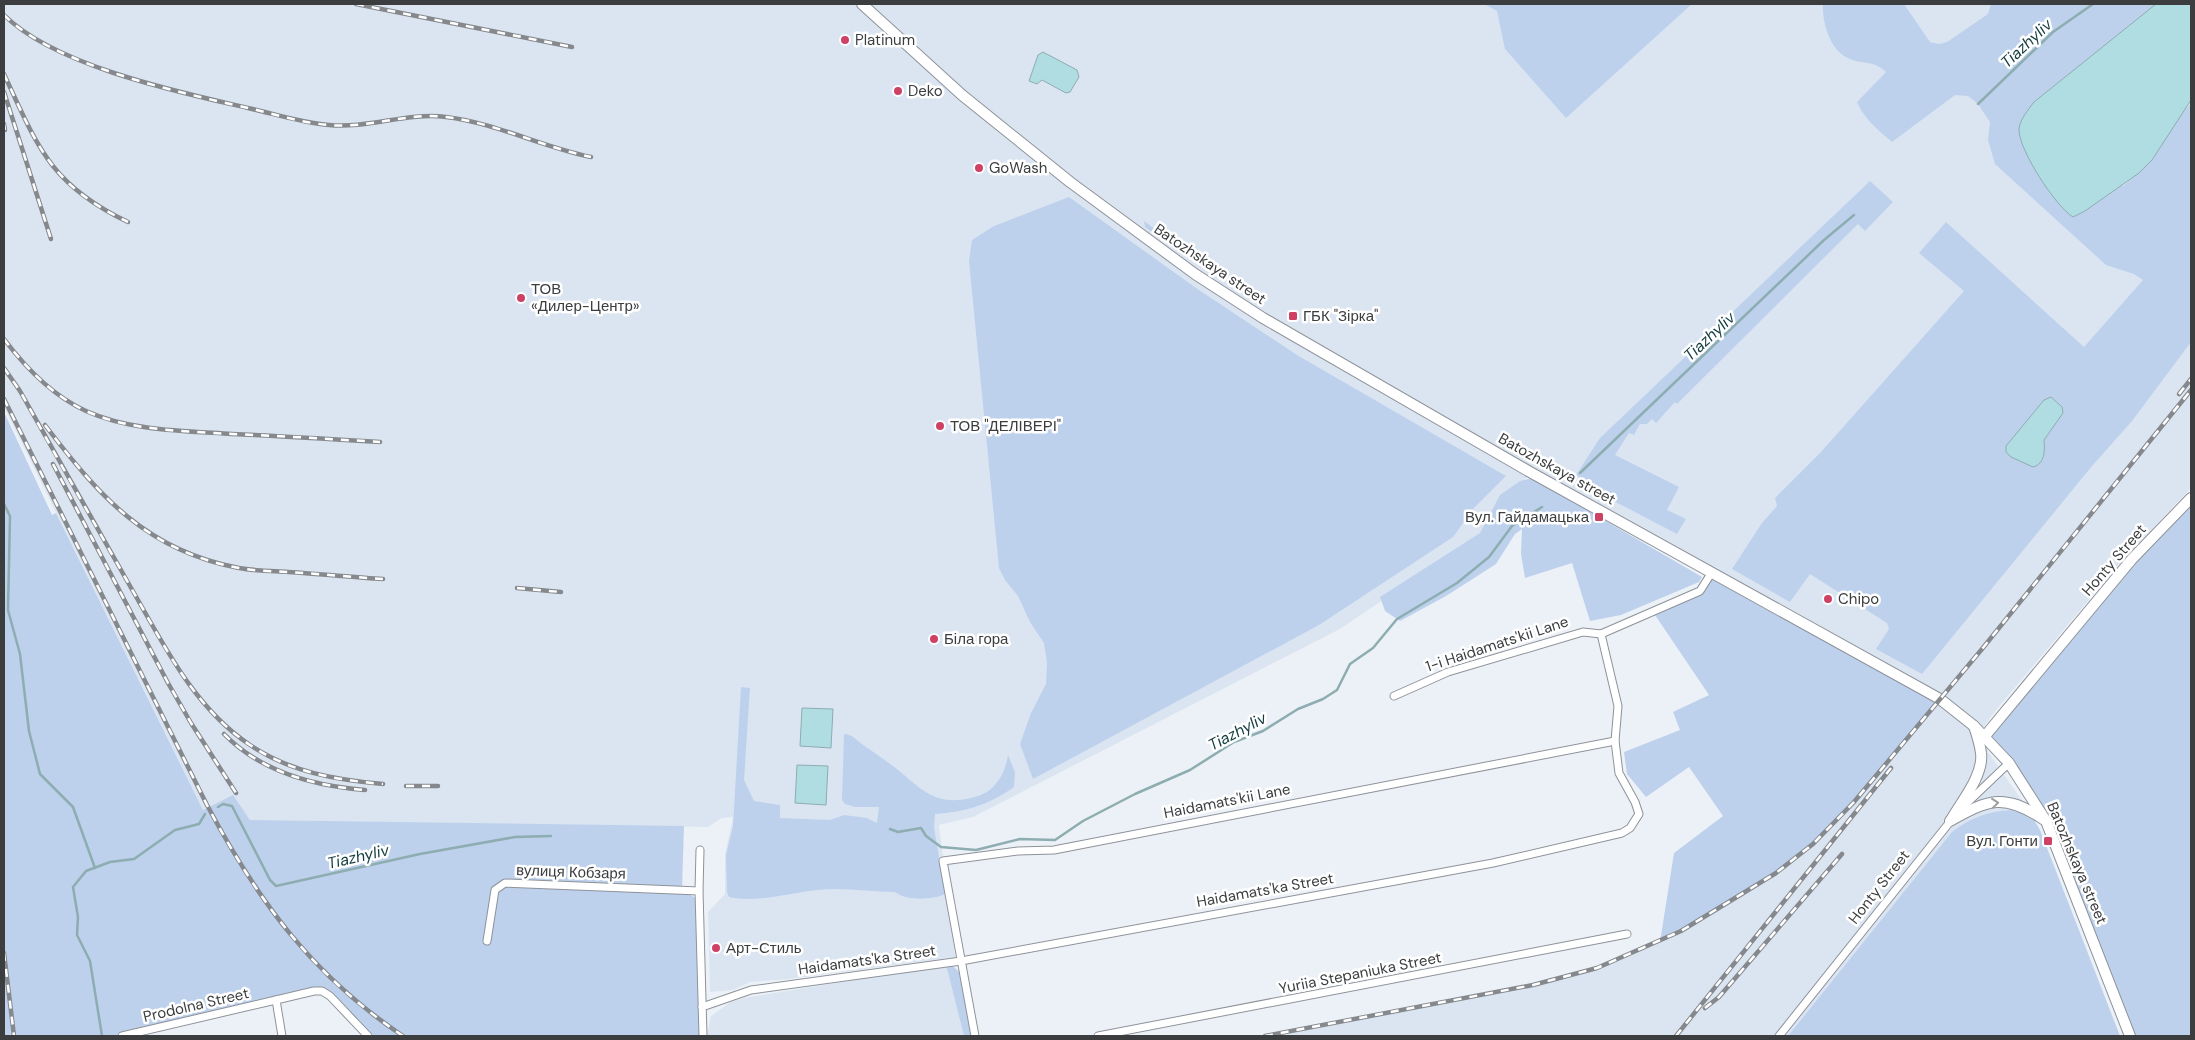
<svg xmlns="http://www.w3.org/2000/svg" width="2195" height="1040" viewBox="0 0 2195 1040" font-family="'DM Sans',sans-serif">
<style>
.built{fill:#dbe5f1}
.green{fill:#bdd1ed}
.water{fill:#b0dde1;stroke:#8dadb0}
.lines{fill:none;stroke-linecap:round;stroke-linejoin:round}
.stream{stroke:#8dadb0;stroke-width:2.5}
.street-casing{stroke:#8e9299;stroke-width:9}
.secondary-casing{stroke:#8e9299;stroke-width:12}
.street{stroke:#fff;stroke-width:7}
.secondary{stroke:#fff;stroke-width:10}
.rail-casing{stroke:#85888c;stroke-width:4.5}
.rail{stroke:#fff;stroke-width:2.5;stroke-dasharray:8;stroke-linecap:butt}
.oneway{stroke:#9d9e9f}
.poi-dot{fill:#cf4065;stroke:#fff;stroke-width:2}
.labels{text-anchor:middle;stroke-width:5;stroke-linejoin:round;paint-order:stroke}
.poi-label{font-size:15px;fill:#3b3d3f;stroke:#fff;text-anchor:start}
.street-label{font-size:15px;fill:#3b3d3f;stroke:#fff}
.water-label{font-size:16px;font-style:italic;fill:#133d40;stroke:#fff}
</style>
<rect width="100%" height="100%" fill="#ecf1f7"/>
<g class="built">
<polygon points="4,4 2191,4 2191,488 2125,557 1996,710 1977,736 2023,802 2040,830 2120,1036 1265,1036 1556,980 1617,960 1681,931 1776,873 1824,834 1854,802 1938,698 1530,473 1477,536 1340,629 973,817 939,825 955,957 789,979 750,982 733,990 710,992 708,912 725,894 725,854 733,817 722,818 708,827 250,820 233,796 203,810 4,407"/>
<polygon points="946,965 964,1036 707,1036 711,1016 731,1002 744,998"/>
</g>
<g class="green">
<polygon points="1484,4 1692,4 1566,118 1505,49 1497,11"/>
<path d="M1823,4H1904L1930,42L1939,44L1947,42L1988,14L1991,4H2156L2034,102L2024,116L2123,186L2152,160L2182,111L2191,104V342L2132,421L2092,466L1922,674L1876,649L1889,629L1887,623L1810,574L1790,602L1732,569L1762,523L1777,506L1775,498L1821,452L1964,291L1919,253L1946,222L2084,347L2143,280L2134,274L2106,265L1995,164L1988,140L1990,122L1978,104L1968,96L1955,95L1892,142C1878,130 1865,120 1857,102L1886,72C1871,58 1861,66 1846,57C1829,48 1822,21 1823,4Z"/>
<polygon points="1870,181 1893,202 1865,231 1858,224 1677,404 1675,402 1656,423 1652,419 1647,424 1640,424 1634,435 1629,433 1615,455 1679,487 1667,510 1686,519 1677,534 1610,499 1594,484 1576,475 1600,438"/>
<polygon points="1069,197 1196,288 1297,355 1506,476 1474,508 1453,537 1319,625 1033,779 1020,744 1031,713 1046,684 1047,662 1044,643 1030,622 1018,596 1005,580 999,568 969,261 972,240 994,226"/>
<polygon points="1144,221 1185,251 1181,252 1145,227"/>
<polygon points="4,412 52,515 56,513 203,810 233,795 250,820 684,826 682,890 699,900 703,1036 368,1036 322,991 122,1036 4,1036"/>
<polygon points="1532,478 1702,577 1699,582 1621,615 1590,621 1572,563 1525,578 1521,554 1522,529 1515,534 1496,564 1446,596 1400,621 1385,611 1380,597 1480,533 1500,495 1520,481"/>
<polygon points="2191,498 2191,1036 2130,1036 2046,821 1985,736"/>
<path d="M1712,572L1940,699C1900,749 1861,802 1813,844C1767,884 1714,915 1660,942L1674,853L1723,816L1689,767L1646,797L1627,774L1624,752L1680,730L1673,712L1709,695L1653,612L1700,591Z"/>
<path d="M741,687L750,688L744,780L754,801L780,805V818L830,820L844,815L867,818L877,823L879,807H855L845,804L842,800L844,734C853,734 858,742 866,747C879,756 891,764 903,774C927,795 940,806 975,797C995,792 1005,774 1008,755L1015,772L1014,787C989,805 965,812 935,814L934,827L945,894C933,900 906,901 895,892C870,892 842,887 817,890C789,893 757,903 729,897L727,892L726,855L733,826Z"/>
<path d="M2011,810L2032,817L2040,830L2120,1036H1788L1952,832C1970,818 1988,811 2011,810Z"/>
<polygon points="946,965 954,967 959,972 973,1036 964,1036"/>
</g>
<g class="water">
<path d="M2156,4H2191V100L2152,160L2139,173L2085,211L2073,217C2056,207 2018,149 2019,129C2020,119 2028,110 2034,102Z"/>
<polygon points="1043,52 1077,70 1079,77 1070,92 1066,93 1042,80 1037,84 1029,81 1038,55"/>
<path d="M2051,397L2062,407L2063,413L2044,440C2045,450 2045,464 2033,467L2011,457L2006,452V446L2044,400Z"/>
<polygon points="802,708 833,709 831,748 800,746"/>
<polygon points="797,765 828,766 826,805 795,803"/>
</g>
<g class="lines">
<g class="stream">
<polyline points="1978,104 2053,32 2093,4"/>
<polyline points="1580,473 1824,240 1854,215"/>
<polyline points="4,504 10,516 8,610 20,654 29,731 40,774 73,807 95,868"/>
<polyline points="218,807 223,804 232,806 270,880 276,886 420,854 515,837 551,836"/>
<polyline points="890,829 898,832 921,828 926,836 941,847 976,850 1020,839 1055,840 1083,821 1135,794 1190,770 1234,742 1263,731 1298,709 1323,699 1337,690 1350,664 1373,648 1397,619 1457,583 1489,557 1512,526 1542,507"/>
<polyline points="102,1036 90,961 77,935 78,917 73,887 86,871 110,862 134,859 175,830 199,824 205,814"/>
</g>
<g class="street-casing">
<g id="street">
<polyline points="1394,696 1448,672 1583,632 1601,634 1700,591 1712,572"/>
<polyline points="1964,806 2009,763"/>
<polyline points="700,850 699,891 703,1036"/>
<polyline points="487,941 495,890 505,883 699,891"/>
<polyline points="702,1007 751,990 961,961 1493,863 1622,833 1630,828 1639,814 1635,802 1619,773 1615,741 1618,706 1601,634"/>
<polyline points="122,1036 276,1000"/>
<polyline points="282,1036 276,1000 314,991 322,991 330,996 368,1036"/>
<polyline points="975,1036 943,861 1018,851 1054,850 1615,741"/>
<polyline points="1098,1036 1627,934"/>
<polyline points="1779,1036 1953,818"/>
</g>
</g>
<g class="secondary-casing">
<g id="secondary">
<polyline points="862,4 962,95 1070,182 1195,274 1263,318 1530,472 1940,699 1974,726 2009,763 2046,821 2130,1036"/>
<polyline points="1985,736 2132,559 2191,498"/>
<path d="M1951,820C1961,802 1984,775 1981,753C1980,744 1977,735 1974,726"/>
<path d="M1950,821C1989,799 2004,793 2043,819"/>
</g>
</g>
<use href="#street" class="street"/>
<use href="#secondary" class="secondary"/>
<g class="rail-casing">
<g id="rail">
<polyline points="356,4 572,47"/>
<path d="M4,15C55,66 178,92 248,108C275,114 302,123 329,125C368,129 407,112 446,117C496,123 542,147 591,157"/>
<path d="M4,74C38,148 51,185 128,222"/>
<polyline points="4,92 51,239"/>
<polyline points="4,124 5,130"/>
<path d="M4,339C25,367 53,396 86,411C130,431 184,431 232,434C281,436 330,439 380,442"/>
<path d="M4,368L20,391C56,456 93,521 130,586C163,643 193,707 250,745C290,772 336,780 383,784"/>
<polyline points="2179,394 2191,379"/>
<path d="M4,399L207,805C258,901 312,975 403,1036"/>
<path d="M45,425C99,496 147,551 239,568C255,571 272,571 288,572C320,574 352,577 383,579"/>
<polyline points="53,464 168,683 191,723 236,793"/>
<polyline points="517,588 561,592"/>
<path d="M224,734C261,772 314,786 365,790"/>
<polyline points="406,786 438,786"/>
<polyline points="4,953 14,1036"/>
<polyline points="1705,1008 1719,997 1842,854"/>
<polyline points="1265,1036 1533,985 1597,968 1681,931 1776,873 1813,844 1854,802 1982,649 2191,390"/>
<polyline points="1676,1036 1891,768"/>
</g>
</g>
<use href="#rail" class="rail"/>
</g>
<defs><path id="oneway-chevron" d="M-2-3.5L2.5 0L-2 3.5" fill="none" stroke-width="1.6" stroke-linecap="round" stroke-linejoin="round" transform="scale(1.25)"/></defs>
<use class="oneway" href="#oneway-chevron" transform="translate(1995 803) rotate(-6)"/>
<g class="poi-dot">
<circle cx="845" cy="40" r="5"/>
<circle cx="898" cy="91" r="5"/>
<circle cx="979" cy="168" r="5"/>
<circle cx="521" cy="298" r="5"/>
<rect x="1288" y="311" width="10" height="10" rx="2.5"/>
<circle cx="940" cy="426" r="5"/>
<rect x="1594" y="512" width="10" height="10" rx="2.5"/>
<circle cx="1828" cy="599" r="5"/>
<circle cx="934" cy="639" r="5"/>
<rect x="2043" y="836" width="10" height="10" rx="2.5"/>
<circle cx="716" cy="948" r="5"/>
</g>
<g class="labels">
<g class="poi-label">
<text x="855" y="45">Platinum</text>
<text x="908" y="96">Deko</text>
<text x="989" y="173">GoWash</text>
<text x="531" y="294">ТОВ<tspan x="531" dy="17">«Дилер-Центр»</tspan></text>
<text x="1303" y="321">ГБК "Зірка"</text>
<text x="950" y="431">ТОВ "ДЕЛІВЕРІ"</text>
<text x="1589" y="522" text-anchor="end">Вул. Гайдамацька</text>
<text x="1838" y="604">Chipo</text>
<text x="944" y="644">Біла гора</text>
<text x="2038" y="846" text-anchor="end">Вул. Гонти</text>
<text x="726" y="953">Арт-Стиль</text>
</g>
<g class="street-label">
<text transform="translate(1210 264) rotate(34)" y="5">Batozhskaya street</text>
<text transform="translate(1557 469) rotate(29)" y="5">Batozhskaya street</text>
<text transform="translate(2114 560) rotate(-49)" y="5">Honty Street</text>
<text transform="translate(1497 644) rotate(-18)" y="5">1-i Haidamats'kii Lane</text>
<text transform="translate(1227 801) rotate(-11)" y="5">Haidamats'kii Lane</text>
<text transform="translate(2077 863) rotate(67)" y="5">Batozhskaya street</text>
<text transform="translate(571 872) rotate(2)" y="5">вулиця Кобзаря</text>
<text transform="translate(1879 887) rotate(-52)" y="5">Honty Street</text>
<text transform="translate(1265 890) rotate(-10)" y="5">Haidamats'ka Street</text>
<text transform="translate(867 960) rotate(-8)" y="5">Haidamats'ka Street</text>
<text transform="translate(1360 973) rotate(-11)" y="5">Yuriia Stepaniuka Street</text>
<text transform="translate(196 1005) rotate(-13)" y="5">Prodolna Street</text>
</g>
<g class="water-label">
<text transform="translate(2026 43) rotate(-43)" y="6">Tiazhyliv</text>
<text transform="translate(1709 336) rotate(-43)" y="6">Tiazhyliv</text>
<text transform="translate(1237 731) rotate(-28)" y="6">Tiazhyliv</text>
<text transform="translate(358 856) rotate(-13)" y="6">Tiazhyliv</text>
</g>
</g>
<rect width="2195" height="1040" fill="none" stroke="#3b3d3f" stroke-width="10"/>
</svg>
